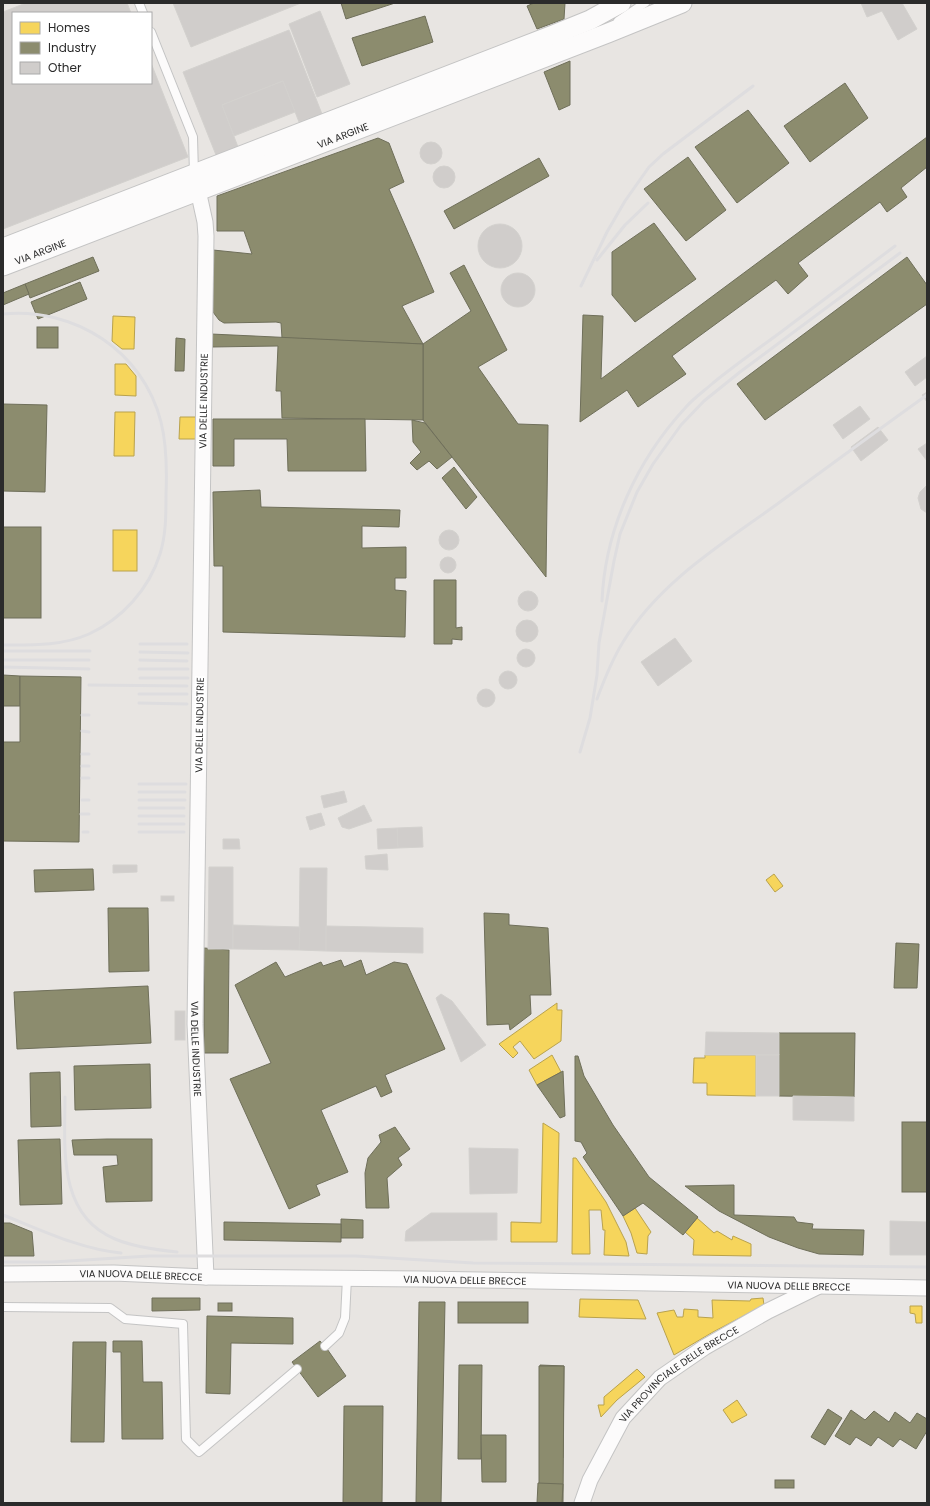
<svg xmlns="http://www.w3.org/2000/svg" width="930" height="1506" viewBox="0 0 930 1506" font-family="Poppins,sans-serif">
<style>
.homes{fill:#f6d55c;stroke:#b9a24d}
.industry{fill:#8c8c6e;stroke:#6f6f5a}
.building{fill:#d0cdcb;stroke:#d3d1ce}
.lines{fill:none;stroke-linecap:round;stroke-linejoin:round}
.service-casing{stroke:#c4c4c4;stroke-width:10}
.minor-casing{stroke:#c4c4c4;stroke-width:17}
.tertiary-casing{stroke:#c4c4c4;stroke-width:21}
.service{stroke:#fcfbfb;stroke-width:8}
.minor{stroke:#fcfbfb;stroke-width:15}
.tertiary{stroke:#fcfbfb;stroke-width:19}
.rail{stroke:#dedddf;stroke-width:3}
.labels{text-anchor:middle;stroke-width:4;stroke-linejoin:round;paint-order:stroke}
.street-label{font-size:10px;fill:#2b2b2b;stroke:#fff}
</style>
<rect width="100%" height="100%" fill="#e8e5e2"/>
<g class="homes">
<polygon points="113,316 135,317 134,349 122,349 112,341"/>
<polygon points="115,364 126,364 136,376 136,396 115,395"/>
<polygon points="115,412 135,412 134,456 114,456"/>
<polygon points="180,417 196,417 196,439 179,439"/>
<rect x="113" y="530" width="24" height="41"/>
<polygon points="774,874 783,886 775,892 766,880"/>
<polygon points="557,1003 557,1010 562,1010 561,1041 534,1059 520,1041 513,1047 518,1053 513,1058 499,1044"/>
<polygon points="552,1055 561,1072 537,1085 529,1070"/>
<polygon points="705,1055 756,1055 756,1096 707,1095 707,1083 693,1083 694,1058 705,1058"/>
<polygon points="543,1123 559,1133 557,1242 511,1242 511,1222 541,1223"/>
<polygon points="573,1158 576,1158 606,1202 626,1242 629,1256 604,1255 605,1230 603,1230 601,1210 589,1210 590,1254 572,1254"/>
<polygon points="635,1208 651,1232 648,1236 647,1254 637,1253 631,1233 623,1216"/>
<polygon points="697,1218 714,1233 717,1231 732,1240 733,1236 751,1244 751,1256 693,1255 694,1240 685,1232"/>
<polygon points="763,1298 764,1305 713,1332 674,1355 657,1313 674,1310 677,1317 683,1317 684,1309 698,1310 698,1317 713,1318 712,1300 750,1301 751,1299"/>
<polygon points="580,1299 638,1300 646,1319 579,1317"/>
<polygon points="910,1306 922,1306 922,1323 916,1323 915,1314 910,1313"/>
<polygon points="637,1369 645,1377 617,1400 601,1417 598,1405 604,1405 604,1397"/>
<polygon points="737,1400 747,1415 732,1423 723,1410"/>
</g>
<g class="industry">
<polygon points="341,3 395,3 346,19"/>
<polygon points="534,3 565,3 564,19 537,29 527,6"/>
<polygon points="425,16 433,42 362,66 352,38"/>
<polygon points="570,61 570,105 559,110 544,72"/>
<polygon points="845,83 868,118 810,162 784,126"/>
<polygon points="748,110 789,163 737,203 695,147"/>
<polygon points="927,137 927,167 901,188 907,197 887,212 880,202 798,263 808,276 788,294 776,280 672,356 686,374 638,407 627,390 580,422 583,315 603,316 601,379"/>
<polygon points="378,138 389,143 404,182 389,189 434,292 402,306 423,344 282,338 281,323 276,322 224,323 219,320 213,312 213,250 252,254 244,231 217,231 217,196"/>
<polygon points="688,157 726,210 686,241 644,189"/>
<polygon points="539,158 549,176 454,229 444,211"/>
<polygon points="654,223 696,279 635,322 612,295 612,252"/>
<polygon points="93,257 99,271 30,298 25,284"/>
<polygon points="907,257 927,285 927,304 765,420 737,384"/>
<polygon points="464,265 507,350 478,367 518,424 548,425 546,577 423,420 423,344 471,311 450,273"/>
<polygon points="80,282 87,299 38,319 31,302"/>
<polygon points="25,284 29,294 3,305 3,293"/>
<rect x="37" y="327" width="21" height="21"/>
<polygon points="211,334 423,344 423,420 282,418 281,391 276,391 278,346 211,347"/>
<polygon points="176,338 185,339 184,371 175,371"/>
<polygon points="3,404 47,405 45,492 3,491"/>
<polygon points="213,419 365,419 366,471 288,471 287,439 234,439 234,466 213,466"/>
<polygon points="412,420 425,423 452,457 437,469 429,461 417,470 410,463 421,452 413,442"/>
<polygon points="454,467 477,497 466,509 442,478"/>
<polygon points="260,490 261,507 400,510 399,527 362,526 362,548 406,547 406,578 395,578 395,590 406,591 405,637 223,632 223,566 214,566 213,492"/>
<rect x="3" y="527" width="38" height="91"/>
<polygon points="434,580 456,580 456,628 462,627 462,640 452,639 452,644 434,644"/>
<polygon points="3,675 20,676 20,706 3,706"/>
<polygon points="20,676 81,677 79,842 3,841 3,742 20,742"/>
<polygon points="93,869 94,890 35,892 34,870"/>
<polygon points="108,908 148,908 149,971 109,972"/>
<polygon points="484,913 509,914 509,925 548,928 551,995 530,995 531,1014 510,1030 509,1024 487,1025"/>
<polygon points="896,943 919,944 917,988 894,988"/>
<polygon points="204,948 229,950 228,1053 204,1053"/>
<polygon points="341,960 344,967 361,960 366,975 394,962 407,964 445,1049 385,1075 392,1092 381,1097 376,1086 321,1110 348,1172 316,1185 320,1195 289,1209 230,1079 271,1063 235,985 276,962 285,977 321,962 323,966"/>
<polygon points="148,986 151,1043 17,1049 14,992"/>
<polygon points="779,1033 855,1033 854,1097 779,1096"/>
<polygon points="575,1056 578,1056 584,1076 613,1125 649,1177 698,1217 683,1235 643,1203 623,1216 583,1157 587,1153 581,1142 575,1141"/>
<polygon points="150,1064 151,1108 75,1110 74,1066"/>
<polygon points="563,1071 565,1116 560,1118 537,1085"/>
<polygon points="60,1072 61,1126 31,1127 30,1073"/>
<rect x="902" y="1122" width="25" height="70"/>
<polygon points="395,1127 410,1149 398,1158 402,1165 387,1178 389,1208 366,1208 365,1173 368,1158 381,1142 379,1135"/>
<polygon points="60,1139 62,1204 20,1205 18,1140"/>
<polygon points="107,1139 152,1139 152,1201 106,1202 103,1167 118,1165 117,1155 74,1155 72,1140"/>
<polygon points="734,1185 734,1215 794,1217 797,1222 813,1224 812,1229 864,1230 863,1255 819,1254 798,1248 769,1237 719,1211 685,1186"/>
<polygon points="341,1219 363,1220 363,1238 341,1238"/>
<polygon points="224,1222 341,1224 341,1242 224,1240"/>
<polygon points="3,1223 10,1223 32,1232 34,1256 3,1256"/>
<polygon points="152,1298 200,1298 200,1310 152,1311"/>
<polygon points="419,1302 445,1302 441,1503 416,1503"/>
<rect x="458" y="1302" width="70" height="21"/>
<rect x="218" y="1303" width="14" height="8"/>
<polygon points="207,1316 293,1318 293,1344 231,1343 230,1394 206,1393"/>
<polygon points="113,1341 142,1341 143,1382 162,1382 163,1439 122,1439 121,1352 113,1352"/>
<polygon points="320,1341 325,1346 346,1376 318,1397 292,1362"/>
<polygon points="73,1342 106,1342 104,1442 71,1442"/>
<polygon points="459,1365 482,1365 481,1459 458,1459"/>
<polygon points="540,1365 564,1366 563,1458 540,1458"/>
<polygon points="539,1366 564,1366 563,1503 539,1503"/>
<polygon points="344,1406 383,1406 382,1503 343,1503"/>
<polygon points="828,1409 842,1418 825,1445 811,1437"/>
<polygon points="851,1410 865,1420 874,1411 889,1422 895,1412 910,1423 917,1413 927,1419 927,1431 916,1449 900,1439 893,1447 878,1437 871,1446 856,1437 850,1445 835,1436"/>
<polygon points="481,1435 506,1435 506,1482 482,1482"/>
<rect x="775" y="1480" width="19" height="8"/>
<polygon points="538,1483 563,1484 562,1503 537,1503"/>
</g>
<g class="building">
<polygon points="26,3 127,3 131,13 13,13 13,83 151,83 151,63 188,157 3,229 3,12"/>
<polygon points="173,3 301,3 191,47"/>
<polygon points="861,3 902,3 917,29 898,40 882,11 867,17"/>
<polygon points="320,11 350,84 317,97 289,24"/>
<polygon points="289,30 322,114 299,122 283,81 222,105 238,147 216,155 183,72"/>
<polygon points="283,81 295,112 234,136 222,105"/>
<circle cx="431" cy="153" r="11"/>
<circle cx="444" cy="177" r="11"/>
<circle cx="500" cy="246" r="22"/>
<circle cx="518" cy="290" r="17"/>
<polygon points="927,356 927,377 915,386 905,372"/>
<polygon points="927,392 927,402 922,395"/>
<polygon points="860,406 870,419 843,439 833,425"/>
<polygon points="878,427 888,440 861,461 851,447"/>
<polygon points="927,443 927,461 918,449"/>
<polygon points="927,485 927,513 921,509 918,498 920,492"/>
<circle cx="449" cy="540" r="10"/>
<circle cx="448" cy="565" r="8"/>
<circle cx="528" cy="601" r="10"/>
<circle cx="527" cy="631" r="11"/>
<polygon points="675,638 692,661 658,686 641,662"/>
<circle cx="526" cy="658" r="9"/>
<circle cx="508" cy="680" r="9"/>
<circle cx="486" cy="698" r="9"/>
<polygon points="344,791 347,802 324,808 321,796"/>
<polygon points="364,805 372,821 349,829 342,827 338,818"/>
<polygon points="321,813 325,825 310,830 306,817"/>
<polygon points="422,827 423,847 398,848 397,828"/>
<polygon points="397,828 398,848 378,849 377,829"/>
<polygon points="223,839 239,839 240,849 223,849"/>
<polygon points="387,854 388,870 366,869 365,856"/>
<polygon points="113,865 137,865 137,872 113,873"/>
<polygon points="209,867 233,867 233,949 208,949"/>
<polygon points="300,868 327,868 326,951 299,950"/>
<rect x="161" y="896" width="13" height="5"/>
<polygon points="233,925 300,927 299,950 233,949"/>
<polygon points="326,926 423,928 423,953 326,951"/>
<polygon points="441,994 452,1001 486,1045 461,1062 436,998"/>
<rect x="175" y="1011" width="10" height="29"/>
<polygon points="706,1032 779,1033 779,1055 705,1055"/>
<rect x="756" y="1055" width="23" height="41"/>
<polygon points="793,1096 854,1097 854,1121 793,1120"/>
<polygon points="469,1148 518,1149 517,1193 470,1194"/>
<polygon points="431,1213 497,1213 497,1240 405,1241 406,1231"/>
<polygon points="890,1221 927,1222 927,1255 890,1255"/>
</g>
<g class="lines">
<g class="service-casing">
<g id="service">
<polyline points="139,3 143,13"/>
<polyline points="618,21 645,3"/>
<polyline points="151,32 193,137 194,174"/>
<polyline points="3,1307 110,1308 125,1319 183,1324 186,1439 199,1452 297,1369"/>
<polyline points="325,1346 339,1333 345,1318 347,1278"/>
</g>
</g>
<g class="minor-casing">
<g id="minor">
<path id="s1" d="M196,181L205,222L206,236L195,1024L206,1277"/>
<path id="s2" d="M3,1274L114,1273L206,1277L421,1279L927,1288"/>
<path id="s3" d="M582,1503L590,1480L623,1418L660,1378L705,1347L768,1311L817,1287"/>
</g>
</g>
<g class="tertiary-casing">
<g id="tertiary">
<polyline points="3,248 553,35 590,20 621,3"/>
<path id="s4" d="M3,266L608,33L682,3"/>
</g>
</g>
<use href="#service" class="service"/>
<use href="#minor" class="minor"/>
<use href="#tertiary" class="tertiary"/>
<g class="rail">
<polyline points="597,260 625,225 648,203"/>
<polyline points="581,286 607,232 625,201 649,167 663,154 753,86"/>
<path d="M3,314C75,307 143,351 161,422C167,446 167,470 166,494C166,515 166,535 160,554C149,589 122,619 89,634C62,646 32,645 3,645"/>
<path d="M602,601C605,529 637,460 686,407C694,398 704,391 713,383C735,365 758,349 781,332C819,303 857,275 895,246"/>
<polyline points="140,644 187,644"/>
<polyline points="3,651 90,651"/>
<polyline points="140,652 188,653"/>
<polyline points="3,660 89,660"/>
<polyline points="140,660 187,661"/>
<polyline points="3,667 89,669"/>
<polyline points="139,669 188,669"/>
<polyline points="140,678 188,678"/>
<polyline points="89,685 187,686"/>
<polyline points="139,694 187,694"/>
<path d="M597,699C604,680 612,660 623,642C660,581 724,543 780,502C829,466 878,430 927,395"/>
<polyline points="139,703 187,704"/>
<polyline points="82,715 89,715"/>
<polyline points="82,731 89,732"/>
<polyline points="580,752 590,718 597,675 599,643 614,561 620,534 637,492 653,464 681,425 704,401 740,372 900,253"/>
<polyline points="82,754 89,754"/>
<polyline points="82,766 89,766"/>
<polyline points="82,778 89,778"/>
<polyline points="139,784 186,784"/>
<polyline points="139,792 185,792"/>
<polyline points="82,800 89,800"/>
<polyline points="139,800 185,800"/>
<polyline points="139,808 184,808"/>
<polyline points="81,814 89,814"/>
<polyline points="139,816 184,816"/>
<polyline points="139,824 184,824"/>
<polyline points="83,832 88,832"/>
<polyline points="139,832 184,832"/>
<path d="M65,1097C65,1147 57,1215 115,1239C134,1247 157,1250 177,1252"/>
<path d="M3,1215C41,1230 80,1249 121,1253"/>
<polyline points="3,1262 53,1262 149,1256 356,1256 473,1263 927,1267"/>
</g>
</g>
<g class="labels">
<g class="street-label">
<text dy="4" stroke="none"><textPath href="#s4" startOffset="364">VIA ARGINE</textPath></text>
<text dy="4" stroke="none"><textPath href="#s4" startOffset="40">VIA ARGINE</textPath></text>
<text transform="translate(203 401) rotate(-89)" y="4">VIA DELLE INDUSTRIE</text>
<text transform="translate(199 725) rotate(-89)" y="4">VIA DELLE INDUSTRIE</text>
<text dy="4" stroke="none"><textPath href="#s1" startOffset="869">VIA DELLE INDUSTRIE</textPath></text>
<text dy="4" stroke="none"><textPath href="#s2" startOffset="138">VIA NUOVA DELLE BRECCE</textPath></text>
<text dy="4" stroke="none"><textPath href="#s2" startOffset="462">VIA NUOVA DELLE BRECCE</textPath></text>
<text dy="4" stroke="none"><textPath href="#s2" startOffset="786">VIA NUOVA DELLE BRECCE</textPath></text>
<text dy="4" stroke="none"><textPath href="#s3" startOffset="166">VIA PROVINCIALE DELLE BRECCE</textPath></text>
</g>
</g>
<rect width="930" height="1506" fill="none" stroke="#2b2b2b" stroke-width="8"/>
<rect x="12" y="12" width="140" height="72" fill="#ffffff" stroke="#aaaaaa"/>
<rect x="20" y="22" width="20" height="12" fill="#f6d55c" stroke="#aaaaaa"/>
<text x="48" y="32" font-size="12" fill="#2b2b2b">Homes</text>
<rect x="20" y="42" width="20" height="12" fill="#8c8c6e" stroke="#aaaaaa"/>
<text x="48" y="52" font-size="12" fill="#2b2b2b">Industry</text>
<rect x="20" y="62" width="20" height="12" fill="#d0cdcb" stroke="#aaaaaa"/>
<text x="48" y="72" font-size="12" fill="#2b2b2b">Other</text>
</svg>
